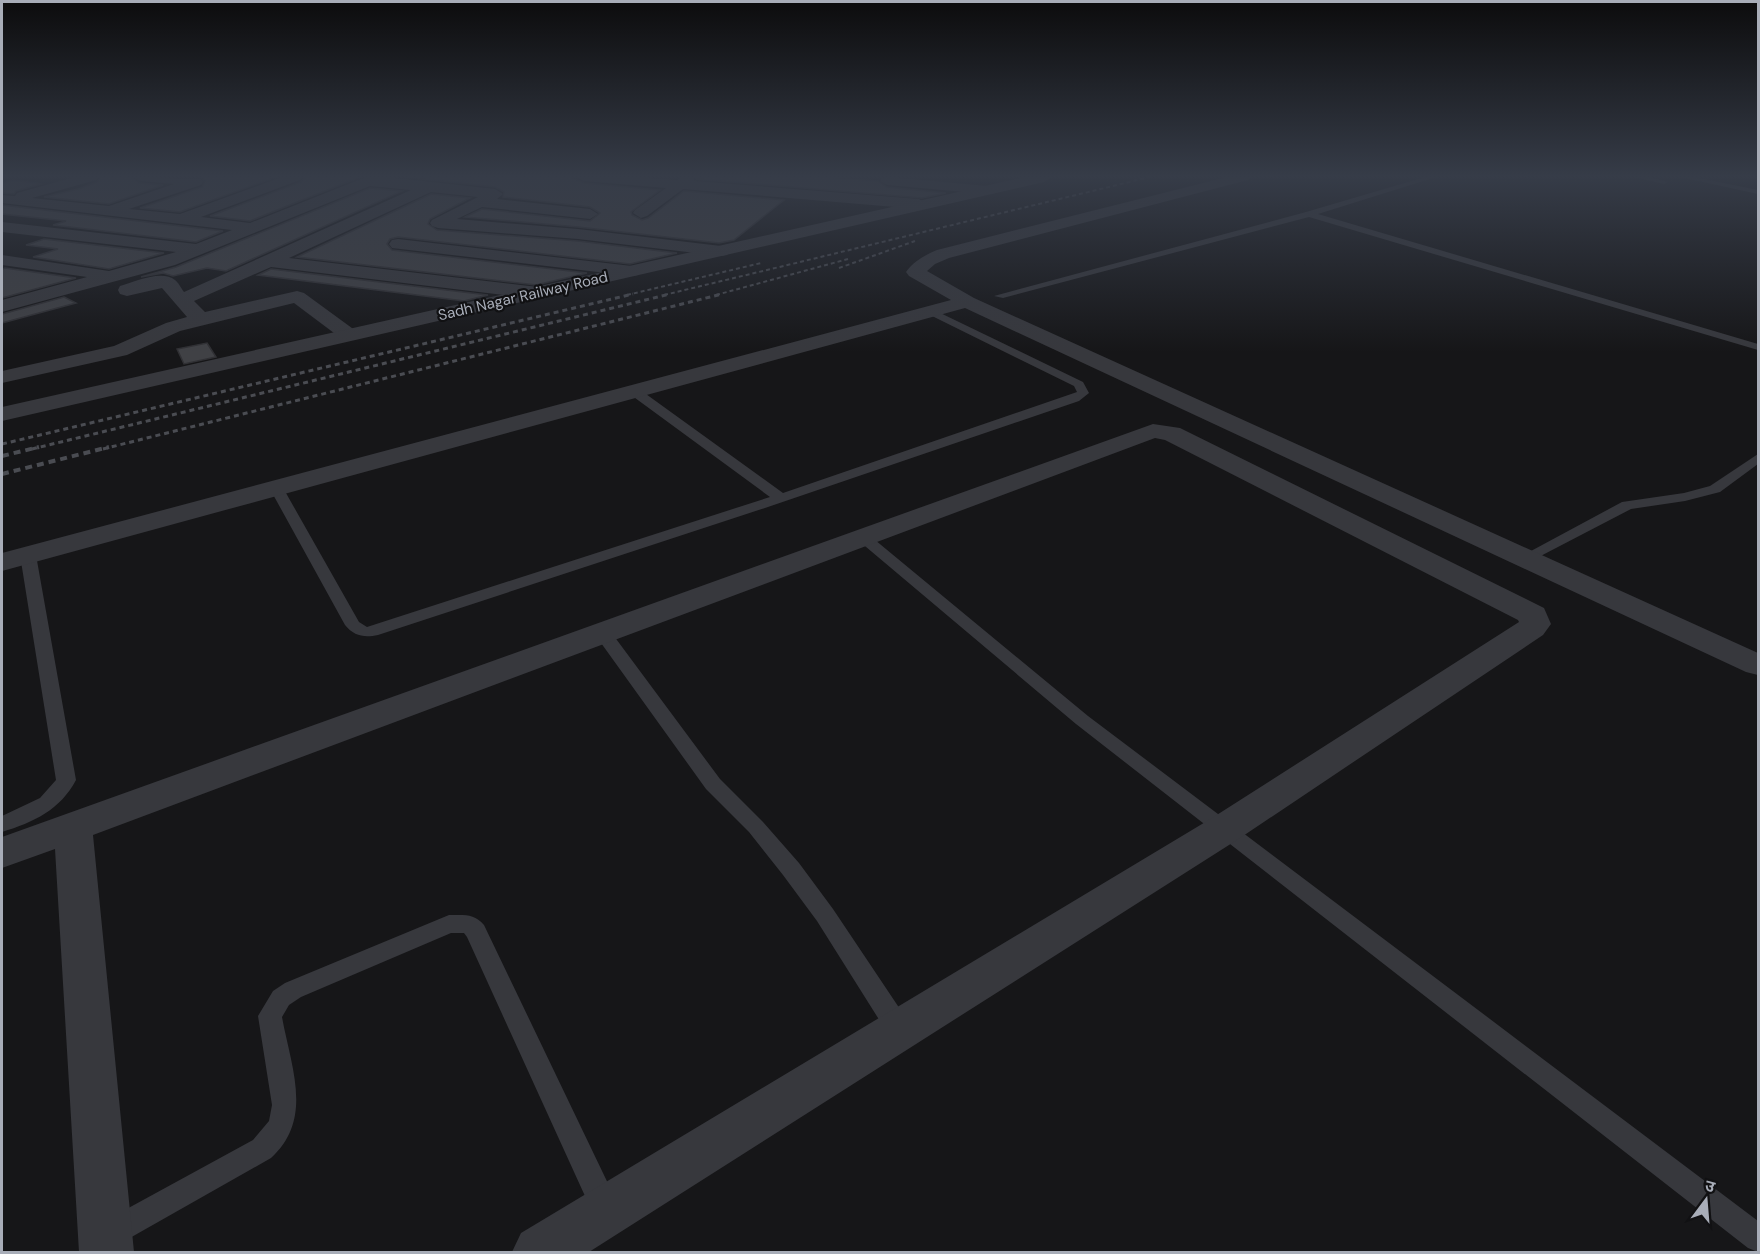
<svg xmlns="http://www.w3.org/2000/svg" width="1760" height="1254" viewBox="0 0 1760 1254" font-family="'DM Sans','Noto Sans Devanagari',sans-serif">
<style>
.building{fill:#404145;stroke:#303034;stroke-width:1.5}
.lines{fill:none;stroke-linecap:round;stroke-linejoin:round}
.service{fill:#37383d;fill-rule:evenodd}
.minor{fill:#37383d;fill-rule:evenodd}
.tertiary{fill:#37383d;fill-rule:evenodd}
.rail-far2{stroke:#4a4c52;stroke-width:2;stroke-dasharray:4 3;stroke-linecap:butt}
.rail-far1{stroke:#4a4c52;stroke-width:3;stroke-dasharray:5 4;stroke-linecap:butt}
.rail{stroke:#4a4c52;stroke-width:4;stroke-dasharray:7 5;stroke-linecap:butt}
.labels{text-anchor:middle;stroke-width:4.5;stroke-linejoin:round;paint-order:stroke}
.far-street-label{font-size:15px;fill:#a8adb8;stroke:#111113}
</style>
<rect width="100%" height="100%" fill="#161618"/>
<g class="building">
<polygon points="100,177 131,177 140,183 163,185 109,204 44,197 78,189 97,182"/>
<polygon points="201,177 276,177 180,212 140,208 202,187 205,181"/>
<polygon points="304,177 360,177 250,221 210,216 301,182"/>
<polygon points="405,177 570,177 584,183 660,190 631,212 632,215 642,220 648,218 684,191 784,200 734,240 719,243 578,227 465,217 482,209 590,221 600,213 590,207 503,197 504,192 495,187"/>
<polygon points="696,177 828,177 878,181 887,187 946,193 922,198 696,179"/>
<polygon points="12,180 37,183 41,184 16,191 14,194 2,193 2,183"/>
<polygon points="370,188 402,191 226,271 207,268 173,276 163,273 141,277 176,267"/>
<polygon points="431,194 470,198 430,219 428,224 437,230 578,241 677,253 630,264 398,237 390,239 387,244 392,250 587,273 536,285 297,257"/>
<polygon points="2,205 223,231 196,242 53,225 66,221 2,214"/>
<polygon points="44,239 164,253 109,269 33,257 58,249 26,245"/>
<polygon points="5,268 76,278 2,298 2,269"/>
<polygon points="271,269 488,295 464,301 258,275"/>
<polygon points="64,297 76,303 2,323 2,314"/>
<polygon points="207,343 216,357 184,364 177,349"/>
</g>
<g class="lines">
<g class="service">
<polygon points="1425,177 1436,177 1318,214 1758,344 1758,350 1309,217 1003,298 994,296 1306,212"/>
<polygon points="1635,177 1650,177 1668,182 1664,184"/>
<polygon points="1680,177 1694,177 1758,190 1758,194"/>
<path d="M932,309L1083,382L1089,393L1079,401L765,508L378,635C364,638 354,636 345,625L270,489L277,485L282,486L359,622L367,627L770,497L631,395V389H639L783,493L1077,392L1074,386L928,314L927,312Z"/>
<polygon points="1758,454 1758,464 1720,492 1685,501 1631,509 1531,561 1521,561 1518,558 1622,502 1684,493 1710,486"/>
<polygon points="864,534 869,535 1088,716 1758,1221 1758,1252 1748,1248 1076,724 859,541 857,538 859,535"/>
<path d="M28,550L36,555L76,780C60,810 34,822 2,832V816L40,798L56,780L20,555Z"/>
<polygon points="602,627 608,628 720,779 763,822 799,863 833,909 908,1021 911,1029 908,1037 899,1040 890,1037 817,921 783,875 749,832 706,789 596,636 594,632 596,628"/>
<path d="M449,915C464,915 474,913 484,925L615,1198L619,1208L615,1218L605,1222L595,1218L467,937L464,933H451L301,997L289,1005L282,1017C291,1067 314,1119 271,1158L121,1243L111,1247L101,1243L97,1233L101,1223L253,1140L269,1121L272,1105L258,1016L273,991L285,983Z"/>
</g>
<g class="minor">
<path d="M75,177H98L96,180L32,198L109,206L174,184L140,181L133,177L201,179L203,182L201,185L129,209L180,214L282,177H302L300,180L201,217L250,223L366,177H386L495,189L503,194L497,199L590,209L598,214L590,219L482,207L457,219L578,229L721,246L727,247L730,251L727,255L721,256L578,239L438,228L432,226L430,223L432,220L478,197L431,192L289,258L538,287L545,289L547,293L545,297L538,299L271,267L194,301L205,312L297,291L304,293L356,331L359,335L356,339H342L294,303L180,331L127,355L2,383V371L114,346L166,323L187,317L162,288L127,296L120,294L118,290L120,286C134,282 162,269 175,280C178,282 181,288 184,292L411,190L370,186L175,265L2,312V300L87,277L2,265V255L109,271L176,252L2,232V222L196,244L232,230L2,203V195L15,196L17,193Z"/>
<polygon points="577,177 636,177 677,180 682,177 694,177 694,181 919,199 927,204 919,209 683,189 647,216 641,218 633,213 635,210 666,188 584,181"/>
<polygon points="889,177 987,186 994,190 987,194 887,185 880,181 882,178"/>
<path d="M1227,177H1250L1248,180L949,258L935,264L927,271L974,298L1758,653V675L1746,672L965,308L2,571V553L951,300L909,276L906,272C914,261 925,255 937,250Z"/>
<polygon points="398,239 632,266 638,267 641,271 638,275 632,276 392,248 389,244 392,240"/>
<polygon points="1153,424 1180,428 1544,608 1551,624 1543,635 1240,838 589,1252 512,1252 521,1233 1212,818 1519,622 1518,620 1165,440 1155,438 93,835 134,1252 79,1252 55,849 2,868 2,837"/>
</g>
<polygon class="tertiary" points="1025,177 1052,177 1044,182 2,421 2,407"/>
<g class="rail-far2">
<polyline points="839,268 915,241"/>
<polyline points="627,295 761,263"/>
<polyline points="664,295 1150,177"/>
<polyline points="716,295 848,259"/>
</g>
<g class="rail-far1">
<polyline points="2,444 633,294"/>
<polyline points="32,449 670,294"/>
<polyline points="103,449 722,294"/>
</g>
<g class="rail">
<polyline points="2,456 39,447"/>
<polyline points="2,474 109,447"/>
</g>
</g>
<linearGradient id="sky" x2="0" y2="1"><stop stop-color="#0c0c0d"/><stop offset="0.5" stop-color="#363c48"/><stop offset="1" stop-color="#363c48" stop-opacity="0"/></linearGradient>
<rect width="1760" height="352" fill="url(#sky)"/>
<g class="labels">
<g class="far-street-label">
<text transform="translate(523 296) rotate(-13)" y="5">Sadh Nagar Railway Road</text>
</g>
</g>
<rect width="1760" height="1254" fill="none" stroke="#a8adb8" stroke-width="6"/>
<g transform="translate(1706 1200) rotate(16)" stroke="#111113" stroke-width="4.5" paint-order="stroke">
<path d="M0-4.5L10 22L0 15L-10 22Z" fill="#a8adb8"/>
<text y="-9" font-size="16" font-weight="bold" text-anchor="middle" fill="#a8adb8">उ</text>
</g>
</svg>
